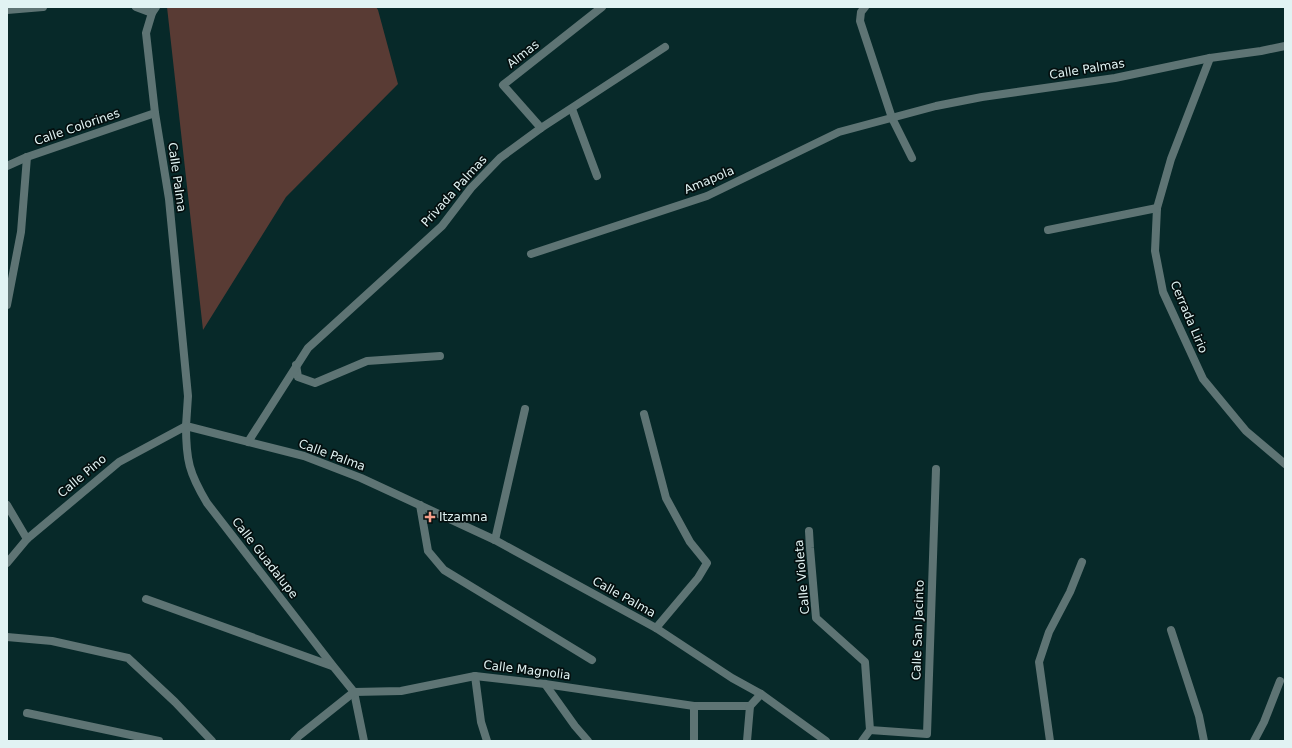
<svg xmlns="http://www.w3.org/2000/svg" width="1292" height="748" viewBox="0 0 1292 748" font-family="'DejaVu Sans',sans-serif">
<style>
.green{fill:#593b34}
.lines{fill:none;stroke-linecap:round;stroke-linejoin:round}
.street{stroke:#5e7474;stroke-width:8}
.poi-dot{fill:#f49e89;stroke:#040f0f;stroke-width:1.5}
.labels{text-anchor:middle;stroke-width:3.5;stroke-linejoin:round;paint-order:stroke}
.street-label{font-size:12px;fill:#e1f3f3;stroke:#040f0f}
.poi-label{font-size:12px;fill:#e1f3f3;stroke:#040f0f;text-anchor:start}
</style>
<rect width="100%" height="100%" fill="#072929"/>
<polygon class="green" points="167,7 376,7 378,10 398,84 286,197 203,330"/>
<g class="lines">
<g class="street">
<polyline points="136,7 152,13"/>
<polyline points="156,7 152,13 146,33 155,113 169,199 188,396 186,426 304,456 361,478 495,540 656,628 732,678 761,694 826,741"/>
<polyline points="865,7 861,12 860,21 892,118 912,158"/>
<polyline points="7,10 43,7"/>
<polyline points="1210,58 1171,159 1157,208 1155,251 1163,292 1203,379 1246,431 1285,464"/>
<polyline points="572,109 597,176"/>
<polyline points="541,128 503,85 602,7"/>
<polyline points="7,166 27,157 155,113"/>
<polyline points="1048,230 1157,208"/>
<polyline points="531,254 707,196 839,132 936,106 982,97 1115,78 1210,58 1261,51 1285,46"/>
<polyline points="7,305 21,232 27,157"/>
<polyline points="296,365 298,377 315,383 367,361 440,356"/>
<polyline points="644,414 666,498 690,542 707,563 698,578 656,628"/>
<polyline points="248,442 308,348 442,226 471,188 500,158 541,128 665,47"/>
<polyline points="7,505 27,539"/>
<polyline points="420,505 428,551 444,570 592,660"/>
<polyline points="809,531 810,548 816,618 865,662 870,730 862,741"/>
<polyline points="495,540 525,409"/>
<path d="M7,563L27,539L119,462L186,426C186,460 189,473 207,503L333,666L354,692L364,741"/>
<polyline points="146,599 332,666"/>
<polyline points="1171,630 1199,716 1204,741"/>
<polyline points="7,637 52,641 128,658 175,702 212,741"/>
<polyline points="475,676 481,722 487,741"/>
<polyline points="545,684 575,726 588,741"/>
<polyline points="27,713 159,741"/>
<polyline points="870,730 927,734 936,469"/>
<polyline points="294,741 300,735 354,692 401,691 475,676 545,684 694,706 750,706"/>
<polyline points="694,741 694,706"/>
<polyline points="747,741 750,706 761,694"/>
<polyline points="1050,741 1039,662 1049,632 1070,592 1082,562"/>
<polyline points="1254,741 1264,722 1280,681"/>
</g>
</g>
<path class="poi-dot" d="M428 511h4v4h4v4h-4v4h-4v-4h-4v-4h4z"/>
<g class="labels">
<g class="street-label">
<text transform="translate(523 54) rotate(-38)" y="4">Almas</text>
<text transform="translate(1087 69) rotate(-9)" y="4">Calle Palmas</text>
<text transform="translate(77 127) rotate(-19)" y="4">Calle Colorines</text>
<text transform="translate(177 177) rotate(82)" y="4">Calle Palma</text>
<text transform="translate(709 180) rotate(-23)" y="4">Amapola</text>
<text transform="translate(454 191) rotate(-48)" y="4">Privada Palmas</text>
<text transform="translate(1189 317) rotate(67)" y="4">Cerrada Lirio</text>
<text transform="translate(332 455) rotate(20)" y="4">Calle Palma</text>
<text transform="translate(82 476) rotate(-40)" y="4">Calle Pino</text>
<text transform="translate(265 558) rotate(52)" y="4">Calle Guadalupe</text>
<text transform="translate(802 577) rotate(-95)" y="4">Calle Violeta</text>
<text transform="translate(624 597) rotate(29)" y="4">Calle Palma</text>
<text transform="translate(918 630) rotate(-88)" y="4">Calle San Jacinto</text>
<text transform="translate(527 670) rotate(7)" y="4">Calle Magnolia</text>
</g>
<g class="poi-label">
<text x="439" y="521">Itzamna</text>
</g>
</g>
<rect width="1292" height="748" fill="none" stroke="#e1f3f3" stroke-width="16"/>
</svg>
